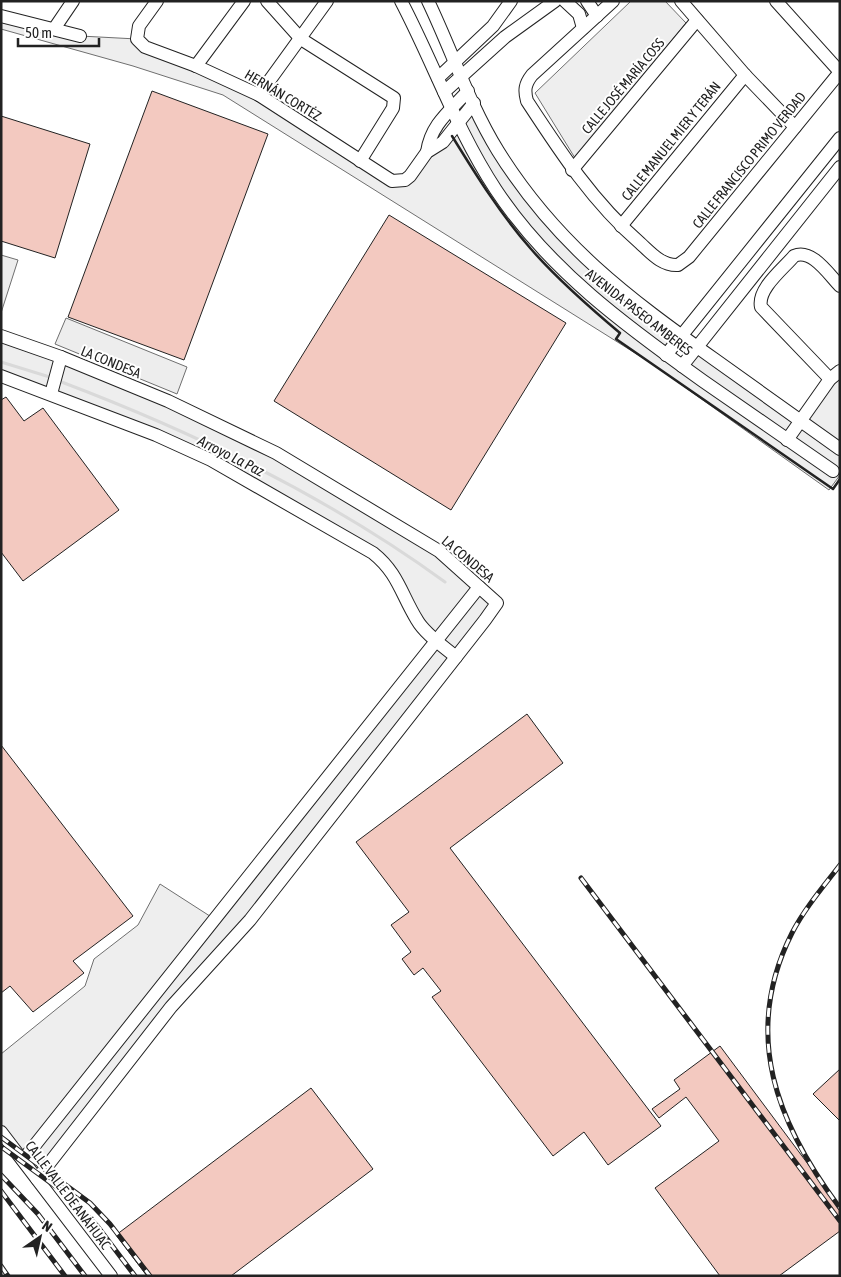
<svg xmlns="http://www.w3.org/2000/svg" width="841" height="1277" viewBox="0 0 841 1277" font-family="'Asap Condensed',sans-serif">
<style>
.green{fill:#eee;stroke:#6f6f6f}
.parking{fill:#ededed;stroke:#6f6f6f}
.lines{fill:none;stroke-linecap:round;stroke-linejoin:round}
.stream{stroke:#d9d9d9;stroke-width:3}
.building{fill:#f3c9c0;stroke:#222}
.minor-casing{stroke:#222;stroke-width:14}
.minor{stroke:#fff;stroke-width:12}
.rail-casing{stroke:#222;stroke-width:5}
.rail{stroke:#fff;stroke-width:3;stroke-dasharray:9;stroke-linecap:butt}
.wall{stroke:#222;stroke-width:2.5}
.labels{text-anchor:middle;stroke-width:4;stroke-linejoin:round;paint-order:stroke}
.street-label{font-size:14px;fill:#222;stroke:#fff}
.water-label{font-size:15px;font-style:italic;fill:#222;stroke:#fff}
</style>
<rect width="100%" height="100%" fill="#fff"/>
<g class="green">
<polygon points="631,1 665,1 686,23 575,158 535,93"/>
<polygon points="1,16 80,36 137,39 196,66 398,182 474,103 557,231 681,336 667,355 682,366 697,347 801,422 840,371 840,475 829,490 651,363 223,95 133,66 1,29"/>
<polygon points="1,336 198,415 439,551 497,603 37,1179 1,1132 1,1054 85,986 94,959 138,925 160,884 216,920 436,640 386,563 211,460 1,376"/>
</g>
<g class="parking">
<polygon points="1,255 18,260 1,313"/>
<polygon points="66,318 187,367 177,394 55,344"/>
</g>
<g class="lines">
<g class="stream">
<polyline points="1,362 53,378"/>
<path d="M59,381C194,432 327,496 445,582"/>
</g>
</g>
<g class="building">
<polygon points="152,91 268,134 184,360 68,317"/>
<polygon points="1,116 90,144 55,258 1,241"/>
<polygon points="389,215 566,323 451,510 274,401"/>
<polygon points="6,397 24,421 43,408 119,510 23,581 1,552 1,400"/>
<polygon points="527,714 563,763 450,848 661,1126 608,1165 584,1132 553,1156 432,997 441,991 423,968 414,975 402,959 411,952 391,925 409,912 356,842"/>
<polygon points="1,745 133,916 73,961 84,973 33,1012 10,986 1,993"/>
<polygon points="720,1046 840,1207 840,1231 779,1276 720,1276 655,1188 719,1141 686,1097 659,1118 652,1109 680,1089 674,1080"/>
<polygon points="840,1069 840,1121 813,1094"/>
<polygon points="311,1088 373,1169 231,1276 147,1276 116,1235"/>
</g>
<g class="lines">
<g class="minor-casing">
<g id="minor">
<polyline points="157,1 139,26 137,39 145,47 196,66 259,95 392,181 405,180 410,176 427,152 443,142 474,103"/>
<polyline points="267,1 301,39 394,98 393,108 360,161"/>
<path d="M401,1C434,64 457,131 496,190C549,270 626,326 703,381C746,411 790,441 833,471"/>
<path d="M428,1C452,51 469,104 498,151C556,244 627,297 714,359C756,389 798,419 840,449"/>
<polyline points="565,1 579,14 583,28"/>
<polyline points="587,1 597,16"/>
<path d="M613,1L532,75C525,84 524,90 527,101C561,153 593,202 640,243C651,253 662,266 678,265L689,257L840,72"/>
<polyline points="681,1 745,75 795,127"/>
<polyline points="776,1 840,72"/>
<polyline points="1,16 80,36"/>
<polyline points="54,29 73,1"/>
<polyline points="196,66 244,1"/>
<polyline points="438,78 493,26 511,1"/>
<polyline points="444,92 505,37 555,1"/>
<polyline points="259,95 327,1"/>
<path d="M427,152C431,124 450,111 468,91"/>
<polyline points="572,170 697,20"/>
<polyline points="621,226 745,75"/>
<polyline points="1,336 61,357 168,401 276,453 439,551 497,603 485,620 250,920 171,1007 37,1179"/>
<polyline points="666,355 840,138"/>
<polyline points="682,366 840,167"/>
<path d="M1,376L156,435L211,460L373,553C398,573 401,594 417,620C425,634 443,646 456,657"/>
<path d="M830,379L761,307C757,289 783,269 794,256C812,248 829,275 840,286"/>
<polyline points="51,394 61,357"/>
<polyline points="787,440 830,379 840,371"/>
<polyline points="1,1132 111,1276"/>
<polyline points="23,1160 479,587"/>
</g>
</g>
<use href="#minor" class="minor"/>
<g class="rail-casing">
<g id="rail">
<path d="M840,865C823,887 805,908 792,933C741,1034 777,1124 840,1208"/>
<polyline points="581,878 840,1221"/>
<polyline points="1,1137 90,1203 110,1224 150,1276"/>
<polyline points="3,1148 70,1197 98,1227 135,1276"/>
<polyline points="1,1175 38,1214 85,1276"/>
<polyline points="1,1191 65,1276"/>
<polyline points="1,1266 8,1276"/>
</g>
</g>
<use href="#rail" class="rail"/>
<path class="wall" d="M452,136C476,175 501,215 531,249C558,280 589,307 620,333L616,339L833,489L840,479"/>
</g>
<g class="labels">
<g class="street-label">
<text transform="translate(623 86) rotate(-50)" y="5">CALLE JOSÉ MARÍA COSS</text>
<text transform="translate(283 95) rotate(31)" y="5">HERNÁN CORTÉZ</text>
<text transform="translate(671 141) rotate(-51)" y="5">CALLE MANUEL MIER Y TERÁN</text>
<text transform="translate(749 160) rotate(-51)" y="5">CALLE FRANCISCO PRIMO VERDAD</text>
<text transform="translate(639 312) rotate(38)" y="5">AVENIDA PASEO AMBERES</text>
<text transform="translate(111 362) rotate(22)" y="5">LA CONDESA</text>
<text transform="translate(468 559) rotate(40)" y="5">LA CONDESA</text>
<text transform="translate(68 1195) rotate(53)" y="5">CALLE VALLE DE ANÁHUAC</text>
</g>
<g class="water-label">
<text transform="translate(231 456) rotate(27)" y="5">Arroyo La Paz</text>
</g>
</g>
<rect width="841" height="1277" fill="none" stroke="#222222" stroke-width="5"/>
<g transform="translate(40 1237) rotate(34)" stroke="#ffffff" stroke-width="4" paint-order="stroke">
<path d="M0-4L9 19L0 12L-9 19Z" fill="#222222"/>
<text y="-8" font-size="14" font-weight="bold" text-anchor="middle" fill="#222222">N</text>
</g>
<path d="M18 38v8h81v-8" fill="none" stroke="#222222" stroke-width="2.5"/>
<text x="25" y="38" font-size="15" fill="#222222" stroke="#ffffff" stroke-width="4" paint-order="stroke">50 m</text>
</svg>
